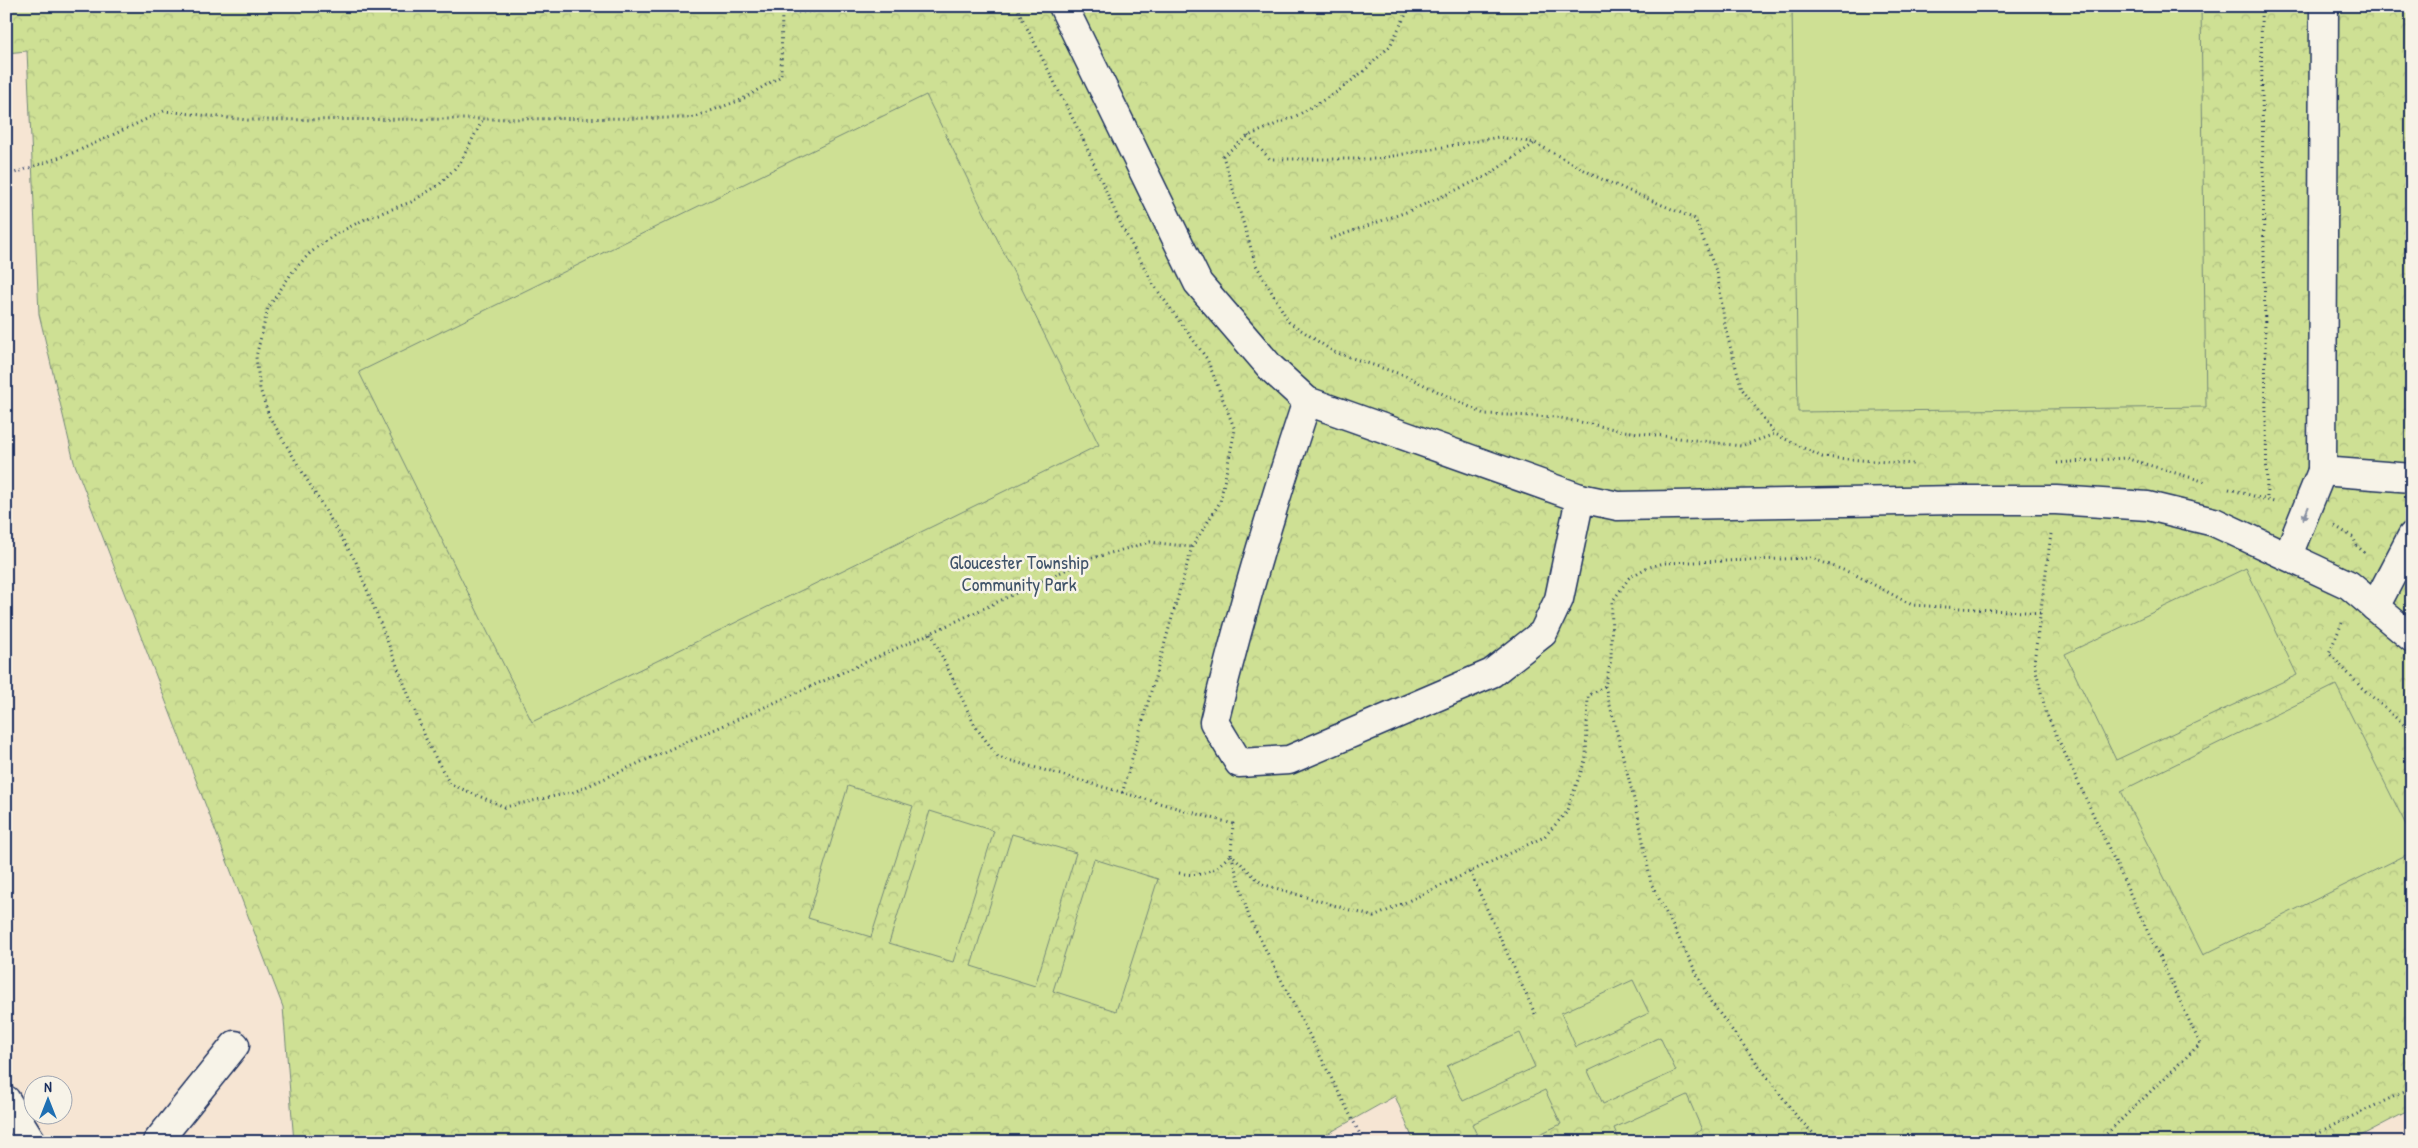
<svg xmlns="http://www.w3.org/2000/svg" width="2418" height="1148" viewBox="0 0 2418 1148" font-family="'Patrick Hand',sans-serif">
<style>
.forest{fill:url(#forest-crowns);stroke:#748879}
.pitch{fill:#cee094;stroke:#748879}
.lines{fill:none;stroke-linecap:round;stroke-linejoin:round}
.minor-casing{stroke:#1b2f5e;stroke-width:31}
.path{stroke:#1b2f5e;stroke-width:3;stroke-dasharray:1 4;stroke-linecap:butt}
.minor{stroke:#f7f3e8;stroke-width:28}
.oneway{fill:#8991a3}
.labels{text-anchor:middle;stroke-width:5;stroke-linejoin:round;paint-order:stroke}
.park-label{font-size:19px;fill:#3f5269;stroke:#f7f3e8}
</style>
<defs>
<pattern id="forest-crowns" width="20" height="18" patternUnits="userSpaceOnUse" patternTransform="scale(1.25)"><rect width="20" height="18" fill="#cee094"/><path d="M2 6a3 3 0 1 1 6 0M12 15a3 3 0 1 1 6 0" fill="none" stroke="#b0c082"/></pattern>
</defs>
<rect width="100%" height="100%" fill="#f6e5d3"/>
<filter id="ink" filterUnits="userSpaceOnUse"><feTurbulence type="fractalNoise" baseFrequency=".02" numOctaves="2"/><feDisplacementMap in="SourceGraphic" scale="10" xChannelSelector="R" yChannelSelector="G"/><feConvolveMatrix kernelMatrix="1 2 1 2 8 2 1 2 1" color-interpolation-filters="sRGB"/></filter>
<g filter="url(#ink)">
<polygon class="forest" points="6,6 2412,6 2412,1109 2349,1142 1414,1142 1395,1096 1313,1142 294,1142 283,1007 74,462 39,314 27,51 6,53"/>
<g class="pitch">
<polygon points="1792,6 2201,6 2206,407 1798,412"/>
<polygon points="926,95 1099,445 532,722 359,372"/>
<polygon points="2246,568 2297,675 2116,760 2065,654"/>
<polygon points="2336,685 2412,837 2412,852 2203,955 2121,791"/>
<polygon points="848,786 913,806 871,937 808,918"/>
<polygon points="930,811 994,831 953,962 889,943"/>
<polygon points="1012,834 1076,853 1035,986 971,966"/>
<polygon points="1094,859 1158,879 1116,1011 1053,991"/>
<polygon points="1633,980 1649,1013 1576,1047 1561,1013"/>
<polygon points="1520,1033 1535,1067 1463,1101 1447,1066"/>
<polygon points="1660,1037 1676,1071 1603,1104 1588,1071"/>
<polygon points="1545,1090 1561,1124 1523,1142 1480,1142 1472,1124"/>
<polygon points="1687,1095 1702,1130 1675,1142 1620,1142 1614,1128"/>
</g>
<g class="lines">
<g class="minor-casing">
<g id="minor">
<polyline points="1063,6 1198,283 1271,368 1307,401 1580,498 1618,506 1959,500 2056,500 2148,506 2214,522 2349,585 2412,638"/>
<polyline points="2324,6 2322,471 2412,478"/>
<path d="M1307,401C1272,507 1240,614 1214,722L1239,763L1289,760L1492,673L1543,633L1559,599L1580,498"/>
<polyline points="2288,555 2322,471"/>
<polyline points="2375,607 2412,536"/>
<polyline points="6,1100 32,1142"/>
<polyline points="157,1142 235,1045"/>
</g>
</g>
<g class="path">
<polyline points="1016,6 1083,139 1122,227 1155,287 1207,359 1235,430 1220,502 1192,547 1122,794"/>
<polyline points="1250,6 1257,9 1285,6"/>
<polyline points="1408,6 1405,16 1390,46 1365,70 1337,92 1298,115 1248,136 1223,156 1256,265 1289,322 1334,352 1406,376 1484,414 1556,417 1624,431 1741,446 1775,434 1822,457 1913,464"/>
<polyline points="2261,6 2267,500"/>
<polyline points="783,13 926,6"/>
<polyline points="482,121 460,163 439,185 411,202 365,219 336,234 310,253 293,271 268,308 256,357 260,389 269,416 356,562 428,744 450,784 505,807 574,792 931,633 1089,559 1150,542 1192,547"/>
<polyline points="1248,136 1270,159 1376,159 1499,137 1535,143 1599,178 1695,219 1717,273 1726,331 1742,389 1775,434"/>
<polyline points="6,176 78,151 164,111 248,120 691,118 741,100 781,76 782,6"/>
<polyline points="1330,239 1412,210 1487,176 1535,143"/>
<polyline points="2057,463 2125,458 2206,482"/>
<polyline points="2229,489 2274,502"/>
<polyline points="2335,526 2353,537 2357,546 2365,553"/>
<polyline points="2051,534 2034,662 2046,713 2200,1044 2098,1142"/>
<polyline points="2342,623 2329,653 2361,687 2412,732"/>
<polyline points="931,633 975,726 998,757 1233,824 1231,854 1262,884 1374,917 1544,837 1566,813 1586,758 1588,696 1605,686 1611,660 1612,602 1629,578 1646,568 1664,563 1811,558 1854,574 1912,605 2041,613"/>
<polyline points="1605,686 1638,815 1651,883 1711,1002 1798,1118 1822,1142"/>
<polyline points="1470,872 1536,1016"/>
<path d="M1179,873C1204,878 1214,871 1231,854L1249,917L1364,1142"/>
<polyline points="2298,1142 2412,1088"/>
</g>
<use href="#minor" class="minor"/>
</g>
<defs><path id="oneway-solid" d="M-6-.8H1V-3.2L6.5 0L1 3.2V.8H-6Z" transform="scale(1.25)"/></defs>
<use class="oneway" href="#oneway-solid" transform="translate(2306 513) rotate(112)"/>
</g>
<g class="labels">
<g class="park-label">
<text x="1019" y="569">Gloucester Township<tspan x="1019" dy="22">Community Park</tspan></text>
</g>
</g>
<rect width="2418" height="1148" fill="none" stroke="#f7f3e8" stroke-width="25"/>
<rect x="12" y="12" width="2393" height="1123" fill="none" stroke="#1b2f5e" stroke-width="2" filter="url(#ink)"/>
<g transform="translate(48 1100)"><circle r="24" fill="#f7f3e8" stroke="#9fa5b1"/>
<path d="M0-4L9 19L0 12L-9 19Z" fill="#1f6fb2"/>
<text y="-8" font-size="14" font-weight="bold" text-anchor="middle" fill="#1b2f5e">N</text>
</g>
</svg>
